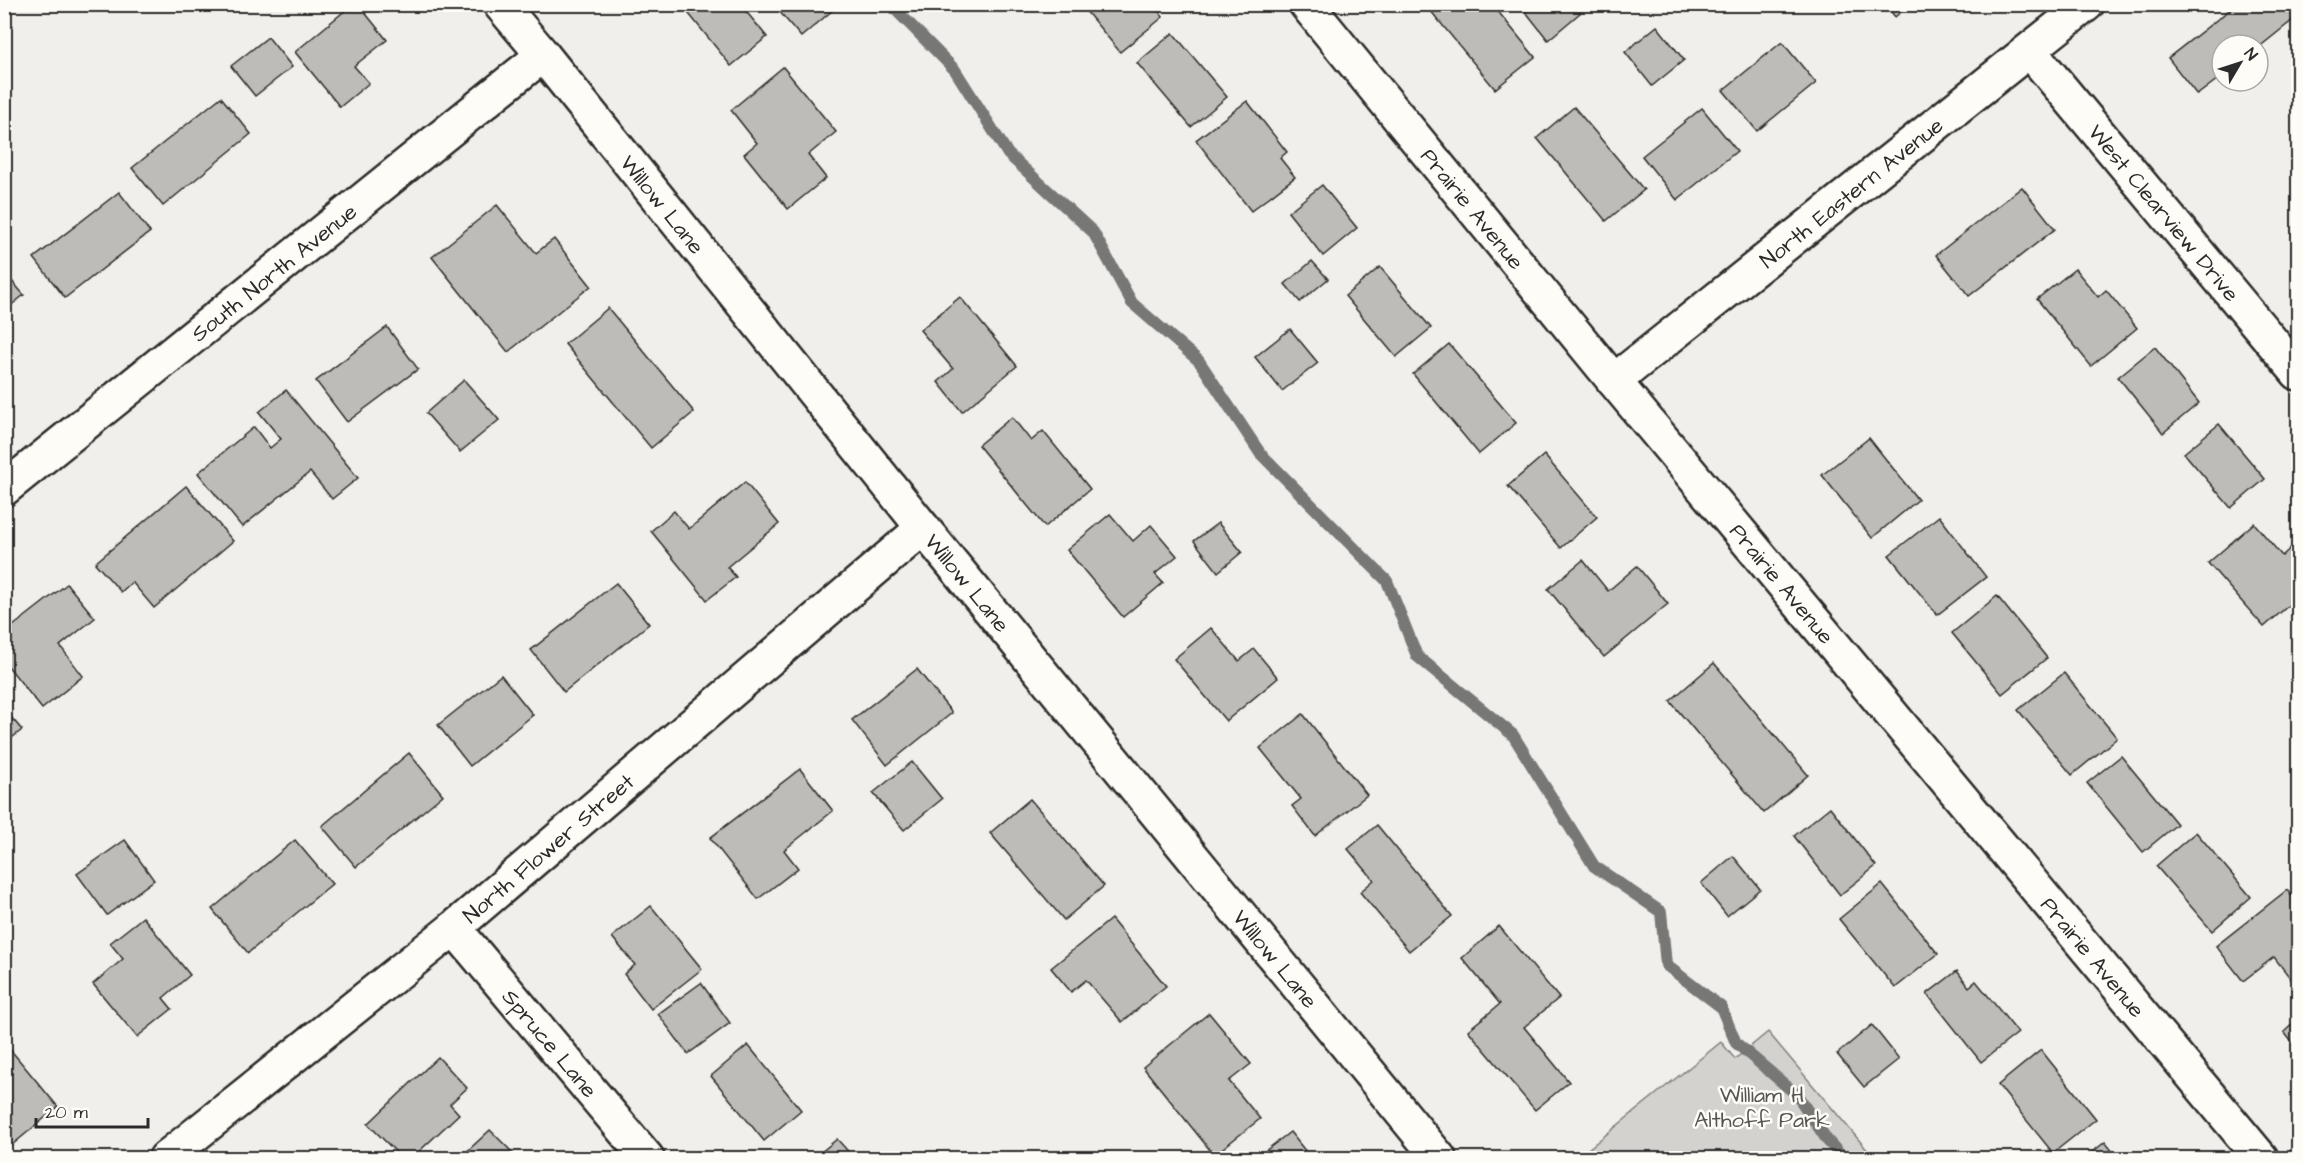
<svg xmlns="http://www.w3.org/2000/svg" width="2303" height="1163" viewBox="0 0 2303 1163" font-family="'Architects Daughter',sans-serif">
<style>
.green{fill:#d3d2cf;stroke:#7f7e7d;stroke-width:1.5}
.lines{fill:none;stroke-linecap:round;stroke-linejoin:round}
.stream{stroke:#777775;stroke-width:12}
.building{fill:#bdbcb8;stroke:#2b2b2b;stroke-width:1.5}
.minor-casing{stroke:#2b2b2b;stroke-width:38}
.minor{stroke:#fdfcf7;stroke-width:33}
.labels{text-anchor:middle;stroke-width:5;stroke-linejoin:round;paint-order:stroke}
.street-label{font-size:22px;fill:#2b2b2b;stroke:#fdfcf7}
.park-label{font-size:22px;fill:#555554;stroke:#fdfcf7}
</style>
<rect width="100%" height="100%" fill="#f0efeb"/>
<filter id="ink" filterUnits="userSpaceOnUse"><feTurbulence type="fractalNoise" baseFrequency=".0167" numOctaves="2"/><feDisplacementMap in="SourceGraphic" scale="12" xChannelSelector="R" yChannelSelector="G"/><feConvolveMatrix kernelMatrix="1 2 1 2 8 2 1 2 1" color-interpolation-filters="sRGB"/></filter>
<g filter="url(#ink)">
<polygon class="green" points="1768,1032 1874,1158 1577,1158 1721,1042 1735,1059"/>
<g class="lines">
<polyline class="stream" points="890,4 955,70 1008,154 1093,232 1132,303 1199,361 1260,453 1387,581 1417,656 1513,735 1594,866 1661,912 1666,965 1721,1007 1736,1043 1797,1095 1827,1140 1843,1158"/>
</g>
<g class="building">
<polygon points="353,4 358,4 387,40 354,66 369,83 340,107 295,52"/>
<polygon points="681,4 740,4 767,37 731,66"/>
<polygon points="773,4 839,4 839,5 801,37"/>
<polygon points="1080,4 1153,4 1163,17 1120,52"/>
<polygon points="1425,4 1492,4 1535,57 1495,89"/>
<polygon points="1525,4 1573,4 1580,13 1548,40 1522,7"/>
<polygon points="1885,4 1910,4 1895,17"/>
<polygon points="2237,4 2269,4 2270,7 2273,4 2297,4 2298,16 2258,48 2258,45 2222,45 2222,76 2197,95 2168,58"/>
<polygon points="1657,26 1684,60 1652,86 1625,52"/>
<polygon points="1173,33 1227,97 1191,127 1137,63"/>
<polygon points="268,37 292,67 255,96 231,66"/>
<polygon points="1782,42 1816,83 1757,131 1723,90"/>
<polygon points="783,67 836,132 808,155 826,178 788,209 744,154 757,143 731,110"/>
<polygon points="221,97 251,134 163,206 132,168"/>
<polygon points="1247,101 1287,152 1280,158 1295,177 1251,211 1196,140"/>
<polygon points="1574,107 1644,190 1606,221 1537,138"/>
<polygon points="1702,108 1737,151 1677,200 1642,156"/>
<polygon points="1322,185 1357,228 1323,256 1288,212"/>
<polygon points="2022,187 2055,229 1969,296 1936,255"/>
<polygon points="119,192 150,232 65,298 34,258"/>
<polygon points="497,205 536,253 554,239 591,286 508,352 432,257"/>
<polygon points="1312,261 1328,279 1300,302 1285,284"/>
<polygon points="1380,267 1431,328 1396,357 1345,296"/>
<polygon points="2075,269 2098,297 2106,290 2137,328 2091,366 2037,299"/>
<polygon points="4,272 24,295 4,311"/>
<polygon points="960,297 1017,366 962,412 938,382 953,369 920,330"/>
<polygon points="608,308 694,412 651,448 565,344"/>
<polygon points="387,327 418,369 347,422 316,381"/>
<polygon points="1290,329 1318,363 1282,391 1255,357"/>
<polygon points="1449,344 1516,423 1479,454 1413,374"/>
<polygon points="2155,347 2199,403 2163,433 2118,377"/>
<polygon points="464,380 499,420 460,452 426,413"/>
<polygon points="286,390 358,478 332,499 310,472 242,527 198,473 254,427 270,448 281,439 259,412"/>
<polygon points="1012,417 1031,441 1043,431 1090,489 1045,527 978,445"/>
<polygon points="2219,424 2265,479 2231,508 2184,453"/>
<polygon points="1869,438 1918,500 1872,538 1822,475"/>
<polygon points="1544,455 1597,517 1561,548 1508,486"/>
<polygon points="745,482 779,524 727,567 736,577 707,600 651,531 674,511 689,529"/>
<polygon points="186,486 233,541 154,608 132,582 121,592 95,563"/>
<polygon points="1110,514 1133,541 1151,525 1177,556 1155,574 1163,583 1123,617 1067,550"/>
<polygon points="1939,516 1986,577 1937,615 1889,555"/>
<polygon points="1218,523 1242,552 1218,572 1194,541"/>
<polygon points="2254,523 2282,556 2298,541 2298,597 2264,627 2208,563"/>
<polygon points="1583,560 1608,591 1637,566 1668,604 1604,657 1548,589"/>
<polygon points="616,583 649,624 564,692 531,650"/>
<polygon points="67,584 95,618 60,646 83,676 42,709 4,661 4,633"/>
<polygon points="1997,596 2047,658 2002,694 1952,633"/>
<polygon points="1211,628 1239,661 1254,649 1278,678 1226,721 1174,659"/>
<polygon points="1714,663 1808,775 1764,813 1670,701"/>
<polygon points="917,669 952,713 887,765 852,720"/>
<polygon points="2064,673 2117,738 2072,775 2018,710"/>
<polygon points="501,675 533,715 470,766 438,725"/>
<polygon points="4,709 22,730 4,744"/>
<polygon points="1303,714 1367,795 1315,836 1292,806 1301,799 1260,748"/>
<polygon points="409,753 443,795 356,867 322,826"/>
<polygon points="2121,756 2177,824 2143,852 2087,783"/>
<polygon points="912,762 942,799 904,830 873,793"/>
<polygon points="800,769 833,811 784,850 798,868 758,899 710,838"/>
<polygon points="1030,799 1104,886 1064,920 990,833"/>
<polygon points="1830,807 1876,866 1840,895 1794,836"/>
<polygon points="1377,825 1452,916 1409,951 1360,892 1374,880 1348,849"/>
<polygon points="2196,832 2251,897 2212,931 2156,866"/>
<polygon points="125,840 154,880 107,915 77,874"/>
<polygon points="295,840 332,884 248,953 212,909"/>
<polygon points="1733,856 1760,889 1727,916 1701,883"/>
<polygon points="1882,884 1938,954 1895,988 1839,919"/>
<polygon points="2287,890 2298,904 2298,988 2274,957 2243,981 2216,946"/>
<polygon points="651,906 702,969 651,1009 624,974 635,965 612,937"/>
<polygon points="143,917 190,975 163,998 172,1009 137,1037 93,984 123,959 110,943"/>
<polygon points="1111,919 1166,986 1122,1022 1086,980 1071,992 1051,968"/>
<polygon points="1499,926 1559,998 1524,1027 1569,1082 1535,1110 1468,1030 1500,1004 1462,958"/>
<polygon points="1957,971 1969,987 1976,981 2018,1033 1981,1062 1927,994"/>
<polygon points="701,983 730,1023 688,1054 658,1014"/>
<polygon points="1209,1013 1251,1064 1229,1081 1260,1119 1214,1155 1143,1067"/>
<polygon points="2298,1019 2298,1050 2284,1032"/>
<polygon points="1872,1025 1899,1059 1864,1087 1837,1054"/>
<polygon points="4,1042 58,1107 12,1145 4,1136"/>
<polygon points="748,1045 801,1110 764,1141 711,1076"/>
<polygon points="2041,1050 2096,1119 2053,1153 1998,1085"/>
<polygon points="438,1057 467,1088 450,1104 459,1114 412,1158 402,1158 368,1124"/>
<polygon points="490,1130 518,1158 460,1158"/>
<polygon points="1290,1132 1311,1158 1256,1158"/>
<polygon points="837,1139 854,1158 814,1158"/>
<polygon points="2105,1142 2118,1158 2085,1158"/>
</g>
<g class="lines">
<g class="minor-casing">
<g id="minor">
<path id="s1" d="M500,4L543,55L923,528L1439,1158"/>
<path id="s2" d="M1306,4L1614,381L2261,1158"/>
<path id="s3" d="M2030,51L2298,373"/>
<path id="s4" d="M1614,381L2087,4"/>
<path id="s5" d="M4,489L543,55"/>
<path id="s6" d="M454,928L647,1158"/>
<path id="s7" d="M166,1158L454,928L923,528"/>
</g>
</g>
<use href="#minor" class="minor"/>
</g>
</g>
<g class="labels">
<g class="street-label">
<text dy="8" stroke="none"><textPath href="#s4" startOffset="303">North Eastern Avenue</textPath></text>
<text dy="8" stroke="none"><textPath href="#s1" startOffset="258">Willow Lane</textPath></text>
<text dy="8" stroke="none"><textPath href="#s2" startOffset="264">Prairie Avenue</textPath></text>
<text dy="8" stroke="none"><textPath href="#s3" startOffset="210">West Clearview Drive</textPath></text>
<text dy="8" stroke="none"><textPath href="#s5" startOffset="346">South North Avenue</textPath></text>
<text dy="8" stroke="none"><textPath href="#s1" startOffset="744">Willow Lane</textPath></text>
<text dy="8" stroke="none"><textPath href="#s2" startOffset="750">Prairie Avenue</textPath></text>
<text dy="8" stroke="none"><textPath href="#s7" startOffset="492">North Flower Street</textPath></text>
<text dy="8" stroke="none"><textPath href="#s2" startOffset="1236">Prairie Avenue</textPath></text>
<text dy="8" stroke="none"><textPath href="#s1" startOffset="1230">Willow Lane</textPath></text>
<text dy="8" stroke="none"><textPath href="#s6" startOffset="150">Spruce Lane</textPath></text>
</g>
<g class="park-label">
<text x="1762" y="1102">William H<tspan x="1762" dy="25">Althoff Park</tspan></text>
</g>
</g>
<rect width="2303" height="1163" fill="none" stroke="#fdfcf7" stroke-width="24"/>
<rect x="12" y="12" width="2279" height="1139" fill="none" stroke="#2b2b2b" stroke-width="2" filter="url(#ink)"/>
<g transform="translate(2240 63) rotate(51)"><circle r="28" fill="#fdfcf7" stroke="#a9a8a5" stroke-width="1.5"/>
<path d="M0-4.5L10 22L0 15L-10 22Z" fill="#2b2b2b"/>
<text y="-9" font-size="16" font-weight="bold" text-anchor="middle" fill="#2b2b2b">N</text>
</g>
<path d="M36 1118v9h112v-9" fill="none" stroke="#2b2b2b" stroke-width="3"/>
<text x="45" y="1118" font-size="18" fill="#2b2b2b" stroke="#fdfcf7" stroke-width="4.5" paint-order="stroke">20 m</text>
</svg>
